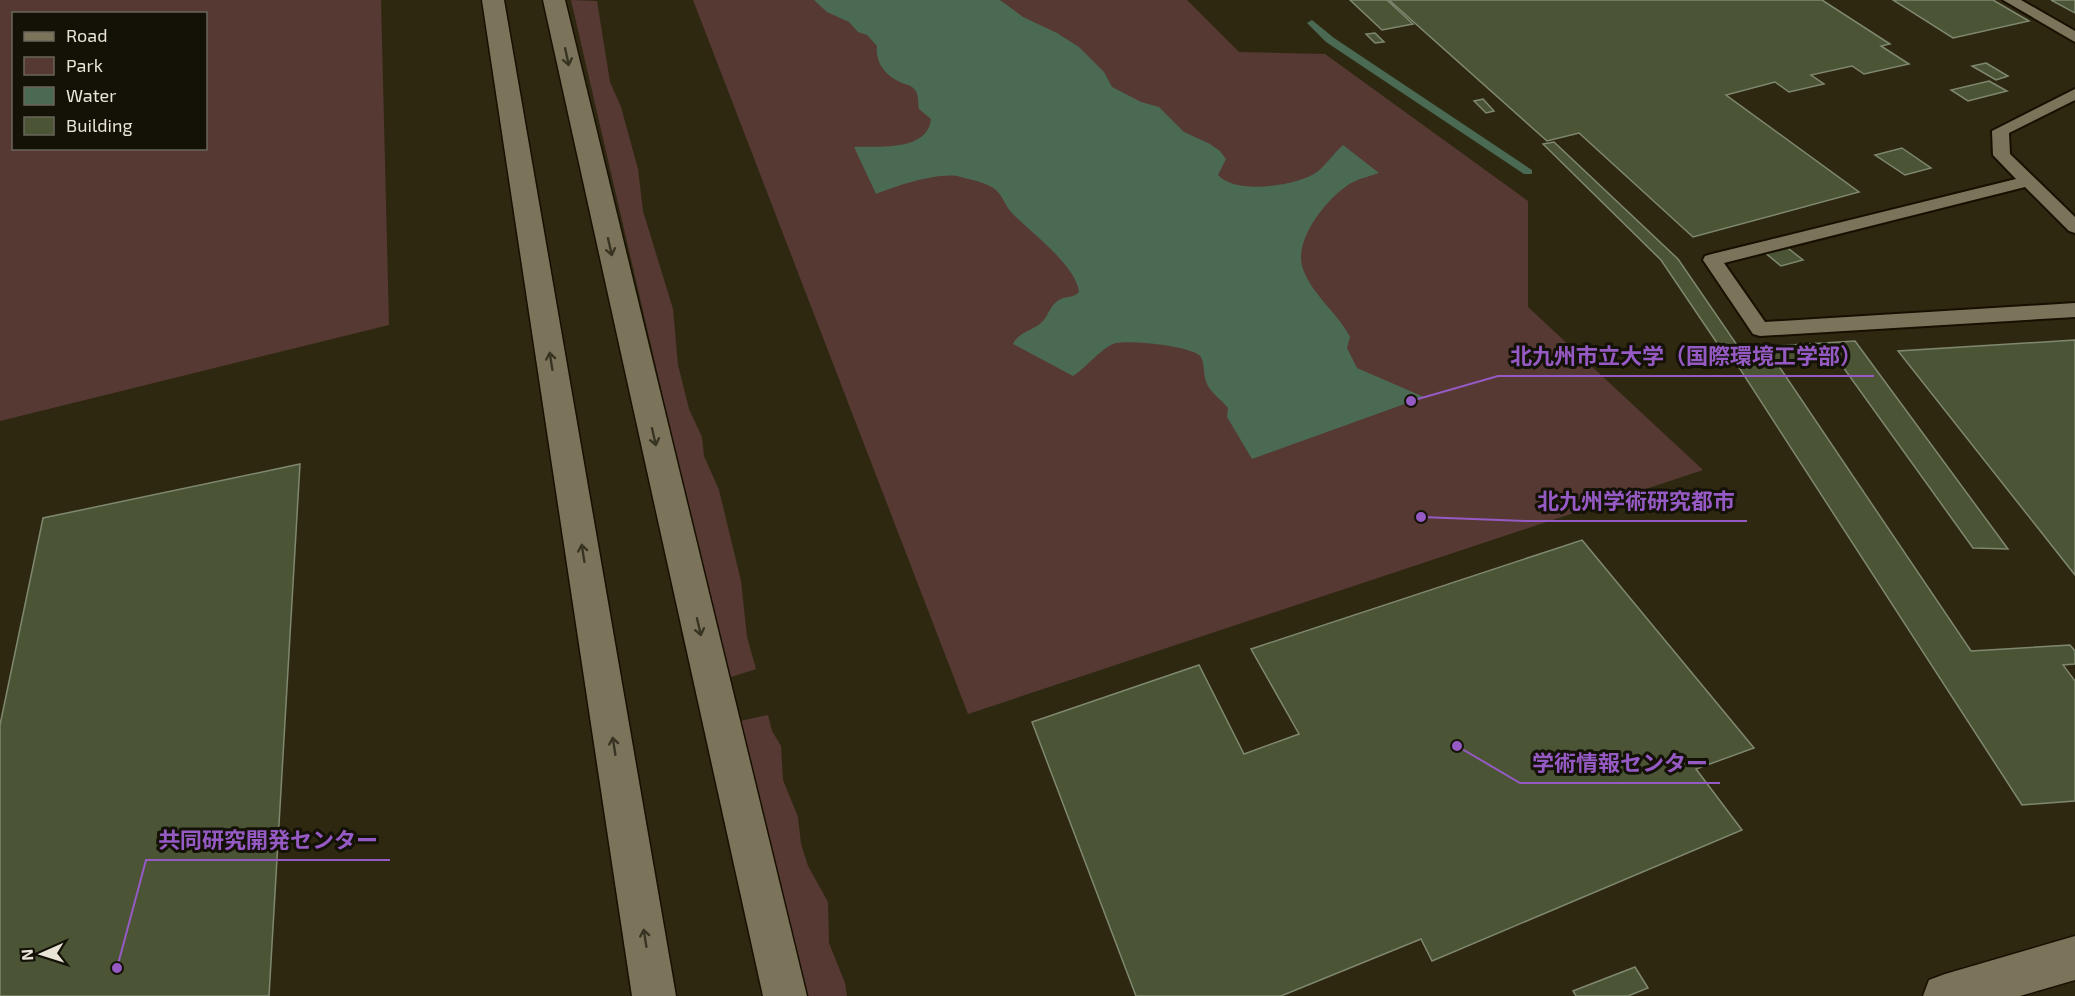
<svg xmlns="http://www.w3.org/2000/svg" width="2075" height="996" viewBox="0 0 2075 996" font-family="'Exo 2','Noto Sans JP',sans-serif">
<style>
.green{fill:#563933;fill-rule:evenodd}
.water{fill:#4b6a54}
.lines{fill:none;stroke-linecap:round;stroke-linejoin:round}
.stream{fill:#4b6a54;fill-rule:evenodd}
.building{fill:#4b5536;stroke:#7f886f;stroke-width:1.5}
.service-casing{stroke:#171000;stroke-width:4}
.tertiary-casing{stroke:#171000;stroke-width:3}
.service{fill:#7c745a;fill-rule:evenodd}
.tertiary{fill:#7c745a;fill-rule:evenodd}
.oneway{stroke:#383424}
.leader{fill:none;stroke:#965ac5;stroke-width:2}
.callout-dot{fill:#965ac5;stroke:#141107;stroke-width:2}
.callout-label{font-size:22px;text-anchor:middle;font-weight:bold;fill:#965ac5;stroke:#141107;stroke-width:6;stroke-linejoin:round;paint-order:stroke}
</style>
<rect width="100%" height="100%" fill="#2f2811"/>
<g class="green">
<path d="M0,0H381L389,325L0,421ZM14,14H206V148H14Z"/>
<polygon points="571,0 597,1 610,82 621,107 638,169 643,211 673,309 678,365 689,409 702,437 704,456 719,490 741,581 747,637 756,669 728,678"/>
<polygon points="693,0 1187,0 1239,52 1325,54 1528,201 1528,307 1703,470 968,714"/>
<polygon points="768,715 772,731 781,746 783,780 798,817 801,844 808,866 828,902 829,943 845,983 847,996 802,996 740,721"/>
</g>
<path class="water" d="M814,0H1000L1023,17L1057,33L1079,47L1104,72L1112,87L1141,102L1159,107L1184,132L1210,144L1220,151L1226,159L1218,175C1235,195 1298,186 1317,172C1326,165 1334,153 1343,145L1379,173C1371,176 1361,178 1353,182C1329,195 1292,240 1303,269C1312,295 1338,313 1350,337L1347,348L1357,368L1424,397L1252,459L1227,417L1228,408C1222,400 1211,393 1207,384C1203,376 1205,365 1201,357C1194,346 1130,340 1116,343C1103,346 1086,368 1073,376L1013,344C1019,331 1034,331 1043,321C1050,313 1050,304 1061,299C1068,296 1073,298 1079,292C1076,265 1030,232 1012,213C1005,206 1003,196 996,190C988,183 972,180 961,177C941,171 896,186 876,194L854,147C877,146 928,152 931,119L919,109C918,103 919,95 915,90C911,84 904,85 898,81C884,74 875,61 877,46L867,35L858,32L849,22L827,12Z"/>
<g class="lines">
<polygon class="stream" points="1312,20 1334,38 1532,170 1532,174 1524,174 1326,42 1307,23"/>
</g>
<g class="building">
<polygon points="1350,0 1387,0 1413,24 1382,30"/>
<polygon points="1389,0 1822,0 1890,44 1881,46 1909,64 1864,74 1852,66 1811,75 1824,84 1789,92 1775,82 1726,95 1859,192 1693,237 1579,133 1547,141"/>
<polygon points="1893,0 1993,0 2029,21 1953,38"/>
<polygon points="2051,0 2075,0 2075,13"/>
<polygon points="1375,33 1384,42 1375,43 1366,34"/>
<polygon points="1986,63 2008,76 1996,80 1972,66"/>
<polygon points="1989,81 2007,91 1968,101 1951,90"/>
<polygon points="1483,99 1494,111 1486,113 1474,101"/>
<polygon points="1554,142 1678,259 1737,345 1719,346 1661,260 1543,144"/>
<polygon points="1902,148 1931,168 1905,175 1875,155"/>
<polygon points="1784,245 1803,260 1781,266 1763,251"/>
<polygon points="2075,340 2075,575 1898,351"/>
<polygon points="1855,341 2008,549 1973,548 1838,360 1776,362 1971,651 2070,645 2075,651 2075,664 2063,665 2075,681 2075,801 2022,805 1727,349"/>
<polygon points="300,464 269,996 0,996 0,725 43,518"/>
<polygon points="1582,540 1754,748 1696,769 1742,830 1432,961 1421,939 1281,996 1136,996 1032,722 1199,665 1244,754 1299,734 1251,649"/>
<polygon points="1635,967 1648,988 1628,996 1576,996 1573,991"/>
</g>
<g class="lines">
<g class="service-casing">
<g id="service">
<polygon points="2003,0 2021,0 2075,31 2075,42"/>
<polygon points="2075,89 2075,100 2009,133 2010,154 2075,217 2075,233 2069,231 2025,187 1724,263 1765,322 2075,303 2075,317 1760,336 1753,334 1703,260 1705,256 1712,254 2016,179 1993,155 1992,131"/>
</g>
</g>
<g class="tertiary-casing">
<g id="tertiary">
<polygon points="482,0 504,0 676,996 632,996"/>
<polygon points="543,0 565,0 807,996 763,996"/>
<polygon points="2075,936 2075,980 2020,996 1923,996 1929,980 1945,974"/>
</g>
</g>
<use href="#service" class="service"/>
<use href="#tertiary" class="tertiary"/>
</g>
<defs><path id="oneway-shaft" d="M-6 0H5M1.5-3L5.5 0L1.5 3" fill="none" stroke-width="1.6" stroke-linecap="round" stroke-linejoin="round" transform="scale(1.5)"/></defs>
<g class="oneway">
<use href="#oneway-shaft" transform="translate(567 57) rotate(78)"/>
<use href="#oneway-shaft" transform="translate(610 247) rotate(77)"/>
<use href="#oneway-shaft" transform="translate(551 361) rotate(-99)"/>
<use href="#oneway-shaft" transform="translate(654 437) rotate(77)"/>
<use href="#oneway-shaft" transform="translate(583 553) rotate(-99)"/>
<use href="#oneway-shaft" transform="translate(699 627) rotate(77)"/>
<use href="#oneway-shaft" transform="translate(614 746) rotate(-99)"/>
<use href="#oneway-shaft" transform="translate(645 938) rotate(-99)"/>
</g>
<path class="leader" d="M1411 401L1498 376H1874M1421 517L1525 521H1747M1457 746L1520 783H1720M117 968L146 860H390"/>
<g class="callout-dot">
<circle cx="1411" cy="401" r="6"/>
<circle cx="1421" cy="517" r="6"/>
<circle cx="1457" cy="746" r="6"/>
<circle cx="117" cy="968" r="6"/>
</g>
<g class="callout-label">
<text x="1686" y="364">北九州市立大学（国際環境工学部）</text>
<text x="1636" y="509">北九州学術研究都市</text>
<text x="1620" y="771">学術情報センター</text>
<text x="268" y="848">共同研究開発センター</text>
</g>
<rect x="12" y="12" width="195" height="138" fill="#141107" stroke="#69655a" stroke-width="1.5"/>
<rect x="24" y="32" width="30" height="9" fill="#7c745a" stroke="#69655a" stroke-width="1.5"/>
<text x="66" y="42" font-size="18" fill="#e9e4d6">Road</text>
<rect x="24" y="57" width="30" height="18" fill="#563933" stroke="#69655a" stroke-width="1.5"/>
<text x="66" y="72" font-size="18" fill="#e9e4d6">Park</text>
<rect x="24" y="87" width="30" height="18" fill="#4b6a54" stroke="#69655a" stroke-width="1.5"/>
<text x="66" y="102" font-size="18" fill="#e9e4d6">Water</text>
<rect x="24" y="117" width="30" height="18" fill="#4b5536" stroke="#69655a" stroke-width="1.5"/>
<text x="66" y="132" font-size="18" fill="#e9e4d6">Building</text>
<g transform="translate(42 954) rotate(267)" stroke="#141107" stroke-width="4.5" paint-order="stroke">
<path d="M0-4.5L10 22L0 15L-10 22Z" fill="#e9e4d6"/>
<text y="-9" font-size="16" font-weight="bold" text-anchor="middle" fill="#e9e4d6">N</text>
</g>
</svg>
